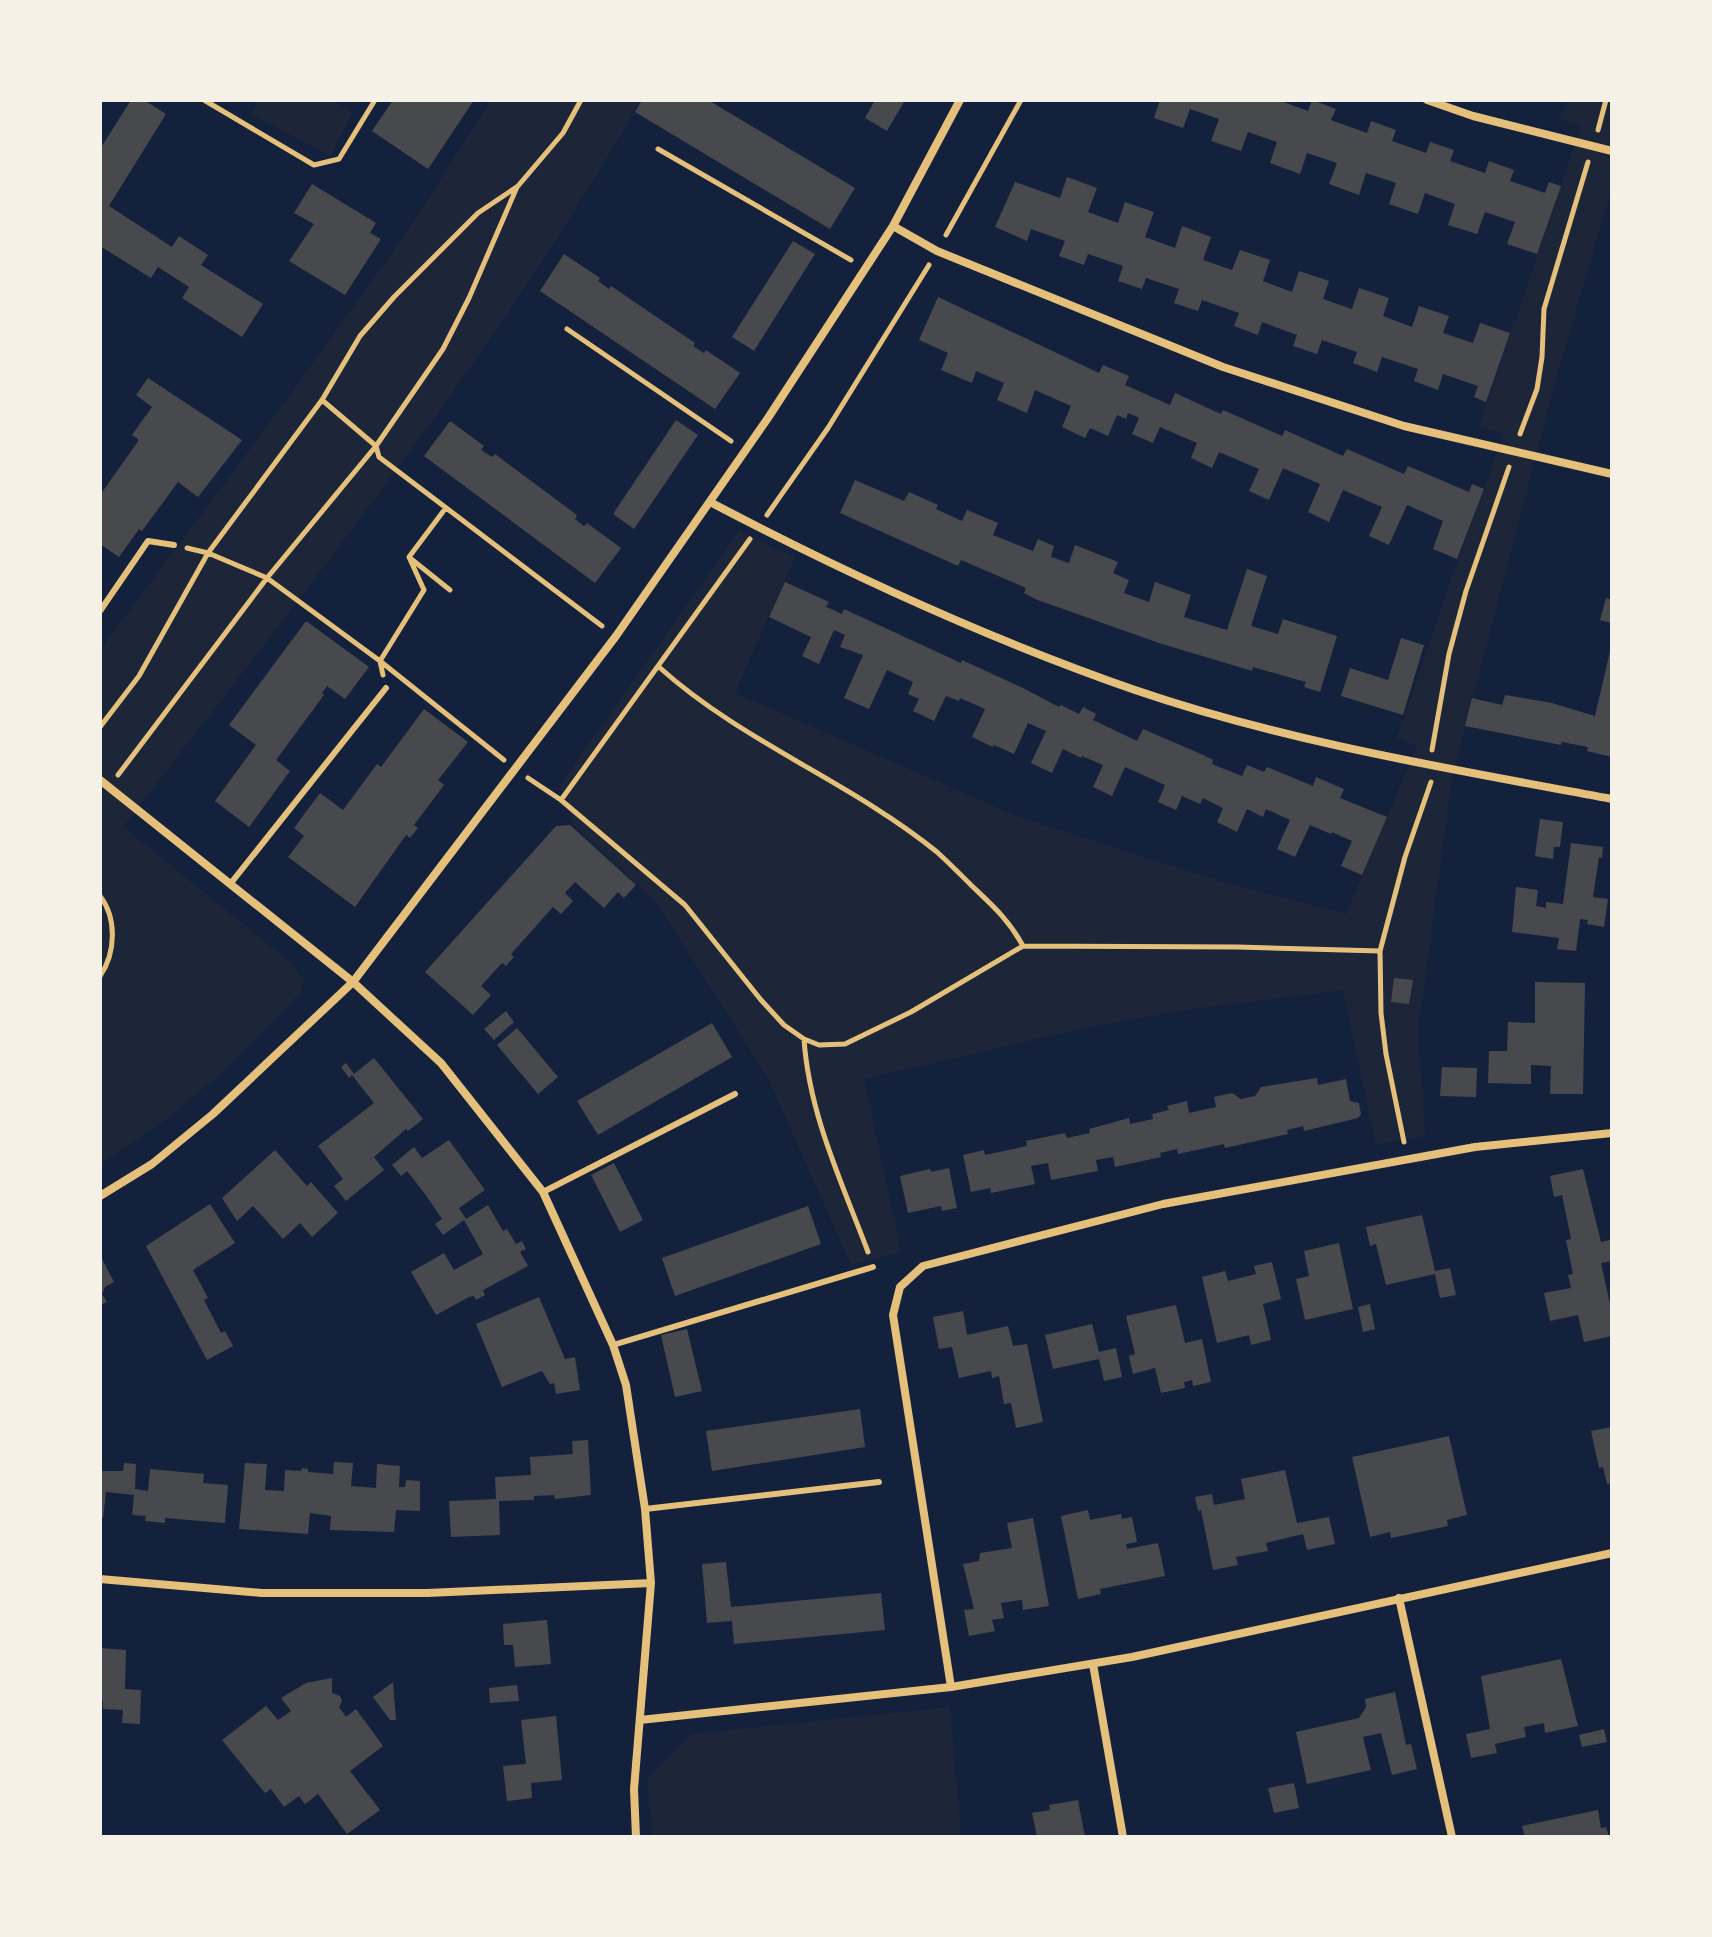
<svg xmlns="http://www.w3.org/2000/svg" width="1712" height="1937" font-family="'DejaVu Sans',sans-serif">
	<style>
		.green { fill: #1d2539 }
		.building { fill: #48494c }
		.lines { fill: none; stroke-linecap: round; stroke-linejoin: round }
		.path { stroke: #e5c07b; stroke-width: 5 }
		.service { stroke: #e5c07b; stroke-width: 6 }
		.minor { stroke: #e5c07b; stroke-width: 8 }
	</style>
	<rect width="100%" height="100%" fill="#14213d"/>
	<path class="green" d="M258,100H329L353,113L330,156L251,114Z
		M491,100H641C494,358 304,592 123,827L294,965L303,979L301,992L224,1071L168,1118L100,1164V650L262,433L403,238Z
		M1568,100H1612V187L1557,375L1452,777L1418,1031L1425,1136L1376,1145L1343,990L1192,1009L1089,1027L864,1079L901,1252L851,1265L768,1078L654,899L574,826L559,786L739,531L795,557L735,693L1019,817L1219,881L1346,914L1417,746L1397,738L1443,602L1504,434L1479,426L1581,127L1560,119Z
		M950,1707L961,1837H653L647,1779L692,1734Z"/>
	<path class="building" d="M131,100H144L166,114L109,206L172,247L179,236L208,255L201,265L263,304L242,337L182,298L189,287L158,267L151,278L100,246V149Z
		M393,100H474L428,169L372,131Z
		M642,100H708L855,188L830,229L635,112Z
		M875,100H905L887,131L865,118Z
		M1160,100H1278L1308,111L1312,100L1336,109L1331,120L1367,133L1371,121L1396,130L1392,141L1426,153L1430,142L1454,150L1450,161L1485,173L1489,161L1514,170L1510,181L1545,193L1549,182L1561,186L1537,254L1507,244L1515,222L1485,212L1477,234L1448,225L1455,204L1425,193L1418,214L1389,204L1396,183L1366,173L1359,195L1329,184L1337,163L1307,153L1300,174L1270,163L1277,142L1248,132L1241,151L1211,141L1219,119L1190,109L1183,128L1154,118Z
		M1067,177L1097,188L1088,212L1118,223L1125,202L1154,212L1145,237L1175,248L1182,226L1211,237L1203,260L1232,270L1240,250L1270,260L1263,281L1292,292L1299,271L1329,281L1323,299L1352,309L1359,288L1389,298L1383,316L1412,327L1419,306L1449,316L1443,333L1473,343L1480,323L1510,333L1486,402L1474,397L1478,386L1443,374L1438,390L1414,381L1418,369L1382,357L1377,372L1353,363L1357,352L1322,340L1317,354L1293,346L1297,335L1262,322L1258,335L1234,326L1239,313L1202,300L1198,311L1174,303L1179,289L1146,278L1142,289L1118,281L1123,266L1088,254L1084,265L1059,256L1065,241L1031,229L1027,241L995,227L1015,182L1060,198Z
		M312,184L376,223L370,233L381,239L345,295L289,261L314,224L294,213Z
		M793,241L815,254L754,351L732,337Z
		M564,254L600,278L598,281L609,289L611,286L695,343L693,346L704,353L706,350L740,373L715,409L540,291Z
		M938,297L1099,373L1103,365L1129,376L1125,385L1170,405L1175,393L1221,414L1223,410L1282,436L1285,430L1343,456L1347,449L1404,474L1408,466L1469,492L1472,484L1484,489L1457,559L1433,549L1443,521L1407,505L1389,545L1369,536L1382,507L1343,490L1329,522L1308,512L1320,484L1283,468L1269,500L1249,491L1259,469L1219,452L1212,468L1191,458L1197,443L1160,427L1153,443L1132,434L1139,418L1128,413L1126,419L1117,415L1108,436L1090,428L1085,438L1062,427L1071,406L1035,390L1027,413L997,400L1004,383L976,371L972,383L941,370L948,353L919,340Z
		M148,378L242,440L198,497L178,482L142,531L139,529L119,557L100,544V495L139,440L132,435L152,407L136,395Z
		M676,420L698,435L634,529L613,514Z
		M450,421L484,446L481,450L492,457L495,454L577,515L575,519L584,526L587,523L621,548L595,583L424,456Z
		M855,480L904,501L909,492L938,505L936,509L962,521L967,510L998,523L993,535L1033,551L1038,539L1054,546L1051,557L1069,563L1075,545L1118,562L1113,573L1129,580L1124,593L1149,602L1155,582L1191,595L1184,617L1227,630L1247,569L1267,576L1251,626L1278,634L1283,619L1337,636L1320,692L1304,687L1306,682L1253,667L1252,671L1159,643L1035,599L1024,593L1026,588L961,560L958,566L840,513Z
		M785,582L829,602L826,607L831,609L842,614L844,609L961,663L962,660L1021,687L1059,707L1061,705L1079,714L1083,707L1096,714L1093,720L1137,741L1143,729L1201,754L1213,760L1212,764L1242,776L1247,765L1264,772L1267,767L1313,786L1316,777L1344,789L1340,798L1387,817L1362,875L1341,866L1352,841L1332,832L1331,834L1310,825L1295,857L1277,849L1290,820L1266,809L1263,817L1247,809L1237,832L1217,822L1223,808L1203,798L1200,804L1182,796L1176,810L1158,802L1165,785L1125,767L1112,796L1093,787L1103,765L1082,756L1081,758L1063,749L1052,773L1031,763L1046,731L1028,723L1014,754L994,745L993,747L972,737L985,709L960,698L959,701L946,696L934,721L913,711L919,699L908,694L913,682L887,670L869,709L844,698L863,655L840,647L845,635L834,630L819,664L802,656L811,637L769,617Z
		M1606,598L1612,600V623L1600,620Z
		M306,621L369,667L345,699L327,686L322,693L324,695L276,760L290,771L249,827L215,801L256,745L229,725Z
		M1401,638L1424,645L1403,715L1341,696L1350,668L1388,680Z
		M1611,647L1612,757L1587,751L1588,747L1562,742L1561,745L1465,726L1472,698L1502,705L1505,695L1552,703L1595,716Z
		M424,709L468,742L438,780L444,785L414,825L418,828L410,838L406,835L355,907L288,857L304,836L294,828L320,793L343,810L377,764L381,767Z
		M1540,819L1563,822L1560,847H1554L1553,859L1535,856Z
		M570,825L636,885L624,898L618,892L604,908L575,882L565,893L573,901L561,914L553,907L511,954L514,957L506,966L502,963L481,986L491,995L473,1015L425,972L556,826Z
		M1571,843L1603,847L1602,858L1599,857L1593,897L1608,899L1604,927L1587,924L1588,920L1580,919L1576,951L1557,949L1559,938L1512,932L1516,887L1538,890L1536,906L1546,908V902L1563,904Z
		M1394,978L1413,980L1409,1004L1391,1002Z
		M1535,982L1585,983L1583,1094H1550L1551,1066L1531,1065V1084L1488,1083L1489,1051H1507L1508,1022L1535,1023Z
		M506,1011L514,1022L494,1040L484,1029Z
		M712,1023L732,1057L598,1135L577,1101Z
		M517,1028L558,1077L538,1094L497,1045Z
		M374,1058L423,1119L408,1131L406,1129L374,1157L384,1170L346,1201L334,1186L343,1179L318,1146L374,1103L352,1075L349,1078L341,1067L346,1063L354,1074Z
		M1442,1067L1477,1068L1476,1097L1440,1096Z
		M1317,1078L1318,1085L1346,1079L1350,1101L1359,1103L1361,1114L1358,1118L1304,1131L1303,1126L1287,1130L1288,1134L1225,1148L1224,1144L1178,1154L1177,1149L1160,1153L1161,1157L1115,1167L1113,1157L1096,1160L1098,1171L1051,1180L1048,1163L1031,1166L1035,1184L991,1193L990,1188L971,1192L963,1155L984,1150L985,1155L1027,1146L1026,1141L1065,1133L1067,1138L1090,1133L1089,1129L1129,1118L1130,1124L1153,1119L1152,1114L1169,1110L1167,1106L1187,1101L1189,1113L1216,1107L1214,1097L1232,1093L1241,1099L1255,1096L1261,1087Z
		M449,1140L485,1190L459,1208L466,1219L488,1205L503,1231L507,1229L516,1244L522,1241L526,1249L520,1252L528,1266L483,1290L485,1295L476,1300L474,1296L469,1297L436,1315L411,1272L444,1253L454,1270L483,1254L464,1220L443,1235L435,1224L442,1219L425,1194L407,1171L401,1176L392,1165L414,1147L422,1158Z
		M275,1150L307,1186L311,1182L338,1213L312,1237L300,1223L283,1239L253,1206L237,1221L222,1198Z
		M614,1163L643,1220L620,1232L591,1175Z
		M949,1168L957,1208L942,1211L941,1206L908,1213L900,1176L930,1169L931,1172Z
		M1583,1169L1601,1242L1610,1240L1612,1250V1261L1601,1263L1612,1313V1336L1584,1342L1578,1315L1550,1321L1544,1293L1571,1288L1568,1275L1573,1274L1566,1240L1571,1239L1562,1195L1554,1197L1550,1176Z
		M210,1204L235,1243L193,1270L208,1298L204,1300L221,1333L225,1331L233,1346L207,1360L146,1246Z
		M808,1206L821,1244L675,1296L662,1258Z
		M1422,1215L1435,1271L1450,1268L1456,1295L1440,1298L1435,1274L1386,1285L1376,1244L1370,1246L1366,1227Z
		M1339,1243L1353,1309L1305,1320L1296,1279L1309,1276L1304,1251Z
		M100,1255L114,1282L105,1287L102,1294L107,1302L100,1305Z
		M1272,1262L1281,1299L1263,1304L1271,1340L1251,1345L1249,1335L1217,1343L1202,1277L1225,1271L1228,1281L1256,1274L1254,1266Z
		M539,1297L565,1359L575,1357L580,1390L556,1394L554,1383L550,1384L542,1371L502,1387L476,1324Z
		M1370,1304L1375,1329L1363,1332L1358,1307Z
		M1176,1305L1185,1343L1202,1339L1211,1382L1193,1386L1192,1380L1184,1382L1185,1388L1161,1393L1155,1368L1133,1374L1129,1356L1135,1354L1126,1316Z
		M963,1311L967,1335L1008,1326L1013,1346L1027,1344L1043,1422L1016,1428L1011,1403L1004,1404L999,1376L992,1378L991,1371L959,1378L952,1347L939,1349L933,1317Z
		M1092,1324L1099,1352L1116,1348L1122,1377L1104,1381L1099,1359L1053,1369L1045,1335Z
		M687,1329L702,1391L675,1397L661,1335Z
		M860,1409L865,1447L712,1471L706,1431Z
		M1612,1427V1483L1607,1484L1603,1467L1599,1468L1591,1431Z
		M1449,1436L1467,1515L1447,1520L1448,1526L1420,1532L1391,1538L1390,1532L1370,1537L1352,1457Z
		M588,1440L591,1495L555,1499L554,1495L534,1496V1500L499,1501L500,1535L451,1537L449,1501L496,1499L495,1477L531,1475L530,1457L573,1454L572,1441Z
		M334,1462L353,1463L351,1486L376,1488L377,1464L400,1466L399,1487H405L406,1480L420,1481V1511L396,1510L394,1532L330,1530L331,1516L310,1513L308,1534L239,1529L245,1463L267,1464L265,1490L284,1491L285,1470L301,1471L302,1468L308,1469V1472L333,1474Z
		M124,1463L136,1464L135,1489L148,1491L150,1469L204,1474L203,1483L228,1485L225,1523L165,1518V1523L145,1521L146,1516L132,1515L134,1495L106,1492L103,1518L100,1517V1471H123Z
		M1285,1470L1297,1523L1329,1517L1335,1544L1307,1550L1303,1534L1266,1543L1268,1551L1236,1557L1238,1565L1213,1570L1201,1510L1198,1511L1195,1497L1212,1494L1214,1505L1245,1499L1241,1479Z
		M1088,1510L1090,1520L1121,1514L1122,1519L1132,1517L1137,1542L1126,1544L1127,1549L1158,1543L1165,1576L1100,1589L1101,1594L1078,1599L1061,1516Z
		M1033,1518L1049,1606L1023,1610L1022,1600L1001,1603L1004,1618L992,1620L995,1631L969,1636L964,1610L974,1609L963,1564L979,1561L980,1553L1012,1548L1007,1523Z
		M726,1562L731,1607L881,1593L885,1630L734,1644L732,1621L707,1623L702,1564Z
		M547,1620L551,1664L515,1667L513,1645H504L503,1624Z
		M100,1648L126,1650L125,1689L141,1690L140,1724L122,1723L123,1710L103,1709V1701H100Z
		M1561,1659L1578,1726L1545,1733L1544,1723L1524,1727L1526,1737L1495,1744L1497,1753L1471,1758L1466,1734L1490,1729L1481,1676Z
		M332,1678V1693L340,1696L342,1701L339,1707L346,1717L356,1709L383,1746L350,1771L380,1810L347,1834L318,1794L305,1804L299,1796L284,1807L271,1789L265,1793L222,1740L266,1706L278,1720L291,1711L281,1698L306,1683Z
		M393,1682L396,1720H390L373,1697Z
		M517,1685L519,1701L490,1703L489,1688Z
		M1395,1692L1406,1745L1411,1744L1417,1769L1392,1775L1381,1733L1363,1737L1371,1770L1307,1784L1296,1732L1359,1718L1366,1707L1365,1699Z
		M556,1716L562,1780L531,1783L532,1798L507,1801L503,1766L526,1764L521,1720Z
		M1604,1729L1607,1742L1582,1747L1579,1735Z
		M1294,1783L1299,1808L1274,1813L1268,1788Z
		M1078,1800L1085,1837H1037L1032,1813L1050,1810L1049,1805Z
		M1598,1810L1601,1828L1606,1827L1609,1837H1525L1522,1826Z"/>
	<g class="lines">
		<path class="path" d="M204,100L314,165L339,159L375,100
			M1598,130L1606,100
			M658,149L851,260
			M946,235L1021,100
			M567,329L731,441
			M322,400L376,446L379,457L602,626
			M1520,434L1537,389L1542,357L1544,309L1588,162
			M767,515L828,428L929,265
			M187,548L208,553L267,578L380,661L424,590L409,557L445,509
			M410,558L450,590
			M659,667C742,742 851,782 937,852C949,863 961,875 972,886C993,906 1009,920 1023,946
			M383,675L380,661L504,760
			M100,727L139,676L208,553L322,400L360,336L394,297L478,213L518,186L563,133L581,100
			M1432,750L1449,654L1466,591L1509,467
			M118,775L267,578L376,446L443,349L469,298L517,187
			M528,778L561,800L685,905L761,1000L784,1025L804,1039L819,1045L845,1044L911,1012L1023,946L1238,947L1380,951
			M561,800L750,539
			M100,896C117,918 116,953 100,976
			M804,1039C809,1114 842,1183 868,1252
			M1404,1142L1386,1054L1381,1013L1380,951L1405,857L1431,782"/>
		<path class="service" d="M100,611L148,541L174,545
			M231,883L386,688
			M543,1192L735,1094
			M613,1345L873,1267
			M645,1509L879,1482"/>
		<path class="minor" d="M1427,100L1473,116L1612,151
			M893,226L937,251L1223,367L1404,426L1612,474
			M710,502C845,573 991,640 1135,690C1290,743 1452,769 1612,799
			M100,780L353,982L441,1063L543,1192L613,1345L626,1385L645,1509L651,1583L634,1789L636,1837
			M100,1196L152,1164L213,1114L353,982L616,636L768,418L893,226L960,100
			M100,1579L262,1593H427L651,1583
			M1399,1598L1452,1837
			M1093,1664L1123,1837
			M951,1687L893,1315L900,1287L923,1266L1163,1204L1475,1147L1612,1133
			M640,1720L951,1687L1132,1657L1612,1553"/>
	</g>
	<rect width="1712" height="1937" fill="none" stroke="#f6f1e7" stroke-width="204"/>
</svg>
